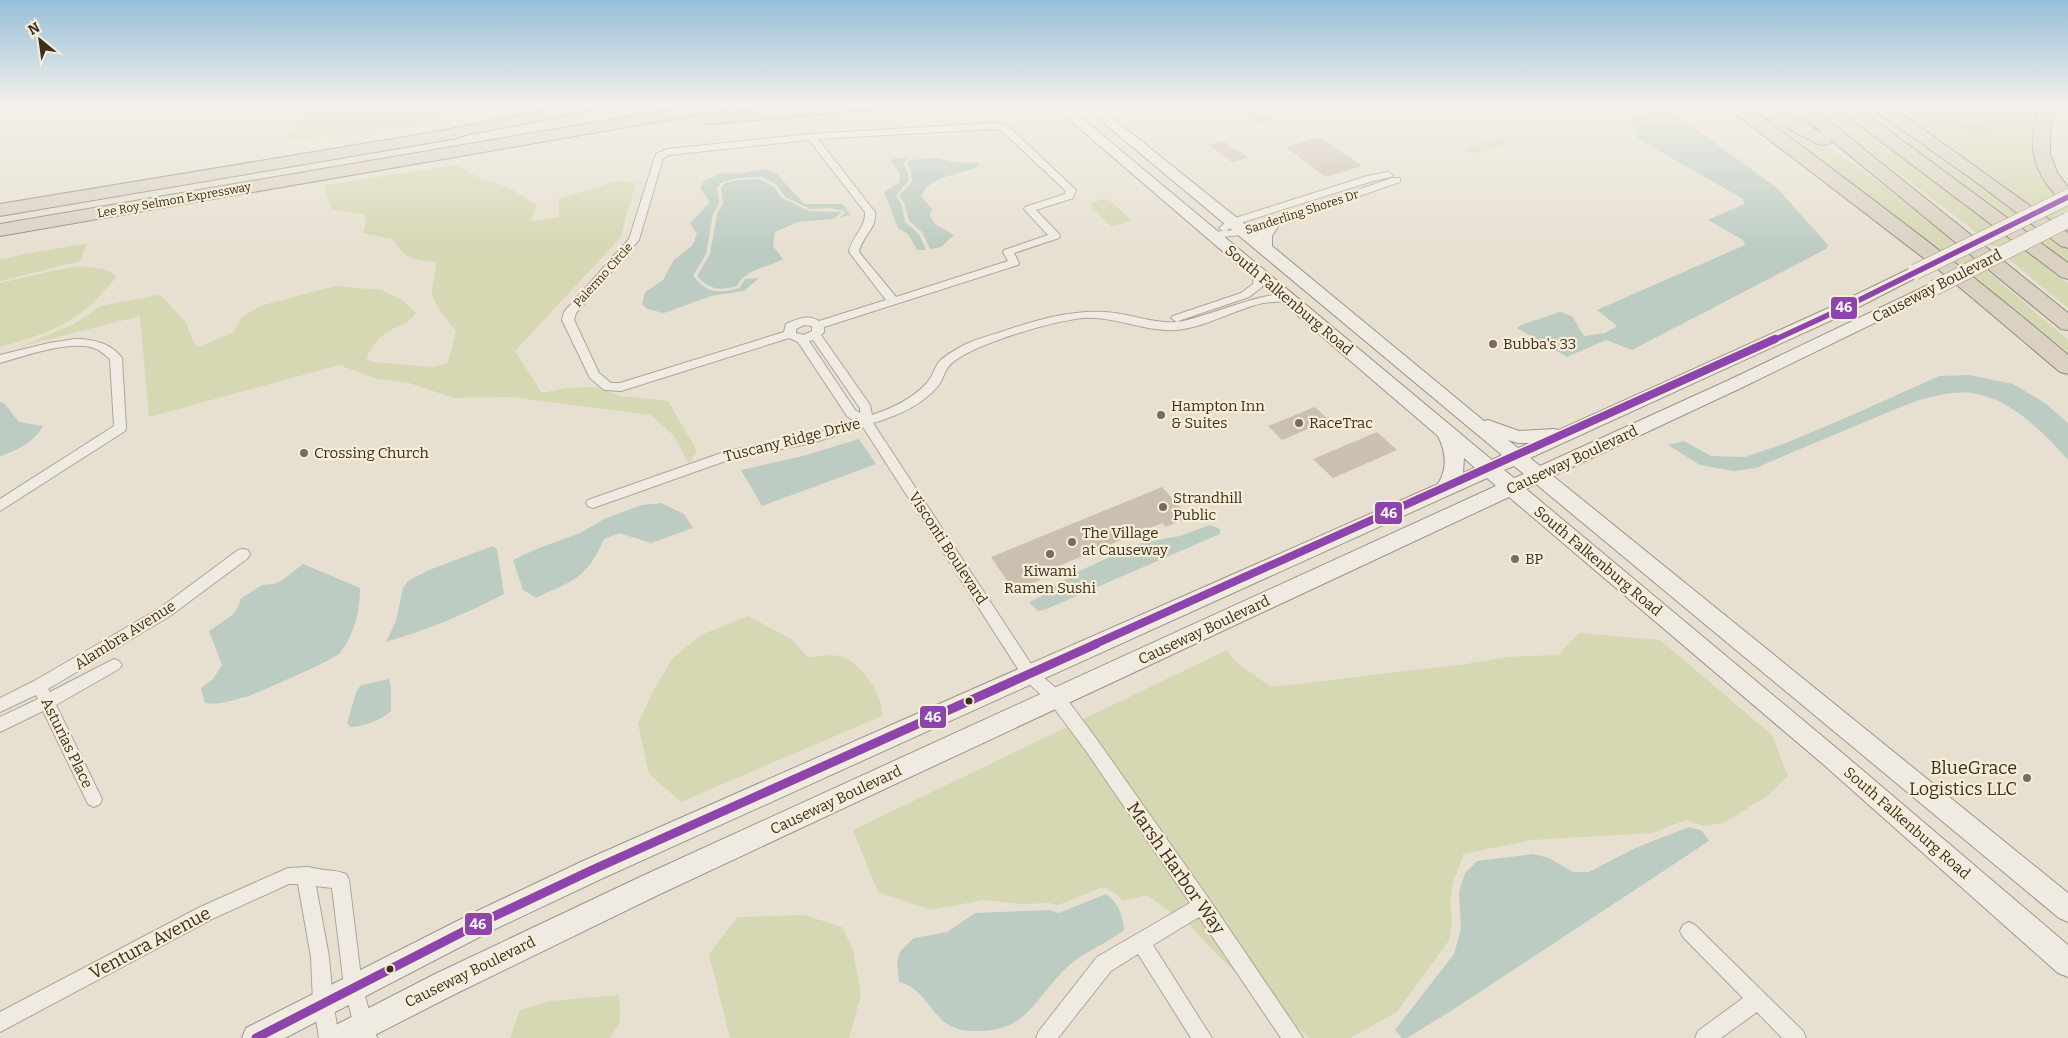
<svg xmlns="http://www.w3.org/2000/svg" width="2068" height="1038" font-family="Bitter,serif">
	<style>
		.green { fill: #d6d7b3 }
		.water { fill: #bcccc2 }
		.building { fill: #cbbfb2 }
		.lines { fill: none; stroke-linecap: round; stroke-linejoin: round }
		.street-casing { stroke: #ada599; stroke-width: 2 }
		.secondary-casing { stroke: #9c958a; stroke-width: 2 }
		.highway-casing { stroke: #928b80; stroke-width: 2 }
		.street { fill: #efebe3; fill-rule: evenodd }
		.secondary { fill: #efebe3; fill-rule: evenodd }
		.highway { fill: #dad1c2; fill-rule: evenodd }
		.secondary-bridge-casing { stroke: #9c958a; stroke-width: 16; stroke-linecap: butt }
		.secondary-bridge { stroke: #efebe3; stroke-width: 15 }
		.bus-1-far2-casing { stroke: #f7eed8; stroke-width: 9 }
		.bus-1-far1-casing { stroke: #f7eed8; stroke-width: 11 }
		.bus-1-casing { stroke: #f7eed8; stroke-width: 13 }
		.bus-1-far2 { stroke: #8e44ad; stroke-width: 5.5 }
		.bus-1-far1 { stroke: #8e44ad; stroke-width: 8 }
		.bus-1 { stroke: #8e44ad; stroke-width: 9 }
		.poi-dot { fill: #786c5e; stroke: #f7eed8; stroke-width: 2 }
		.bus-dot { fill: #3d2e20; stroke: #f7eed8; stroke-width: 2 }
		.labels { text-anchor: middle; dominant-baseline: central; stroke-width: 4.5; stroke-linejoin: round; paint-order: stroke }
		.far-street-label { font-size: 12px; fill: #3d2e20; stroke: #f7eed8 }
		.street-label { font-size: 15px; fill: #3d2e20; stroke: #f7eed8 }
		.poi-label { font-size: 15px; fill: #3d2e20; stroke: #f7eed8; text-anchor: start }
		.near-poi-label { font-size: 18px; fill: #3d2e20; stroke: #f7eed8; text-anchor: end }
		.near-street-label { font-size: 18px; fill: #3d2e20; stroke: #f7eed8 }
		.line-badge { stroke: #f7eed8; stroke-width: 2 }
		.badge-label { font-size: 14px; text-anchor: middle; font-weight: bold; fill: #fff }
	</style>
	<rect width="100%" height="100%" fill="#e7e0d1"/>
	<path class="green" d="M309,104H446L452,106L438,124L400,130L365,131L292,141L282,140Z
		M756,104H821L656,123V122Z
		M1741,104L1806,134L1860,168L1938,229L2068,340V360L1787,137Z
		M1760,104H1788L1844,146Z
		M1807,104H1834L2068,284V308L1967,225Z
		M1853,104H1872L2068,247V264Z
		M1885,104H1930L1967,132L1989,133L1987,117L1991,104H2040C2037,114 2033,124 2031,135C2027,161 2049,191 2068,207V236Z
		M1497,138H1503L1508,142C1498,148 1476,158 1466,150L1469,147Z
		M456,165L481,178L510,188L536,205L531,221L559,217V199L617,181L636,183L620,238L515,351L542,393L566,388L595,387L621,396L668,401L697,451L689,464L674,436L651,415L511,397L454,398L409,383L378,379L339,365L149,417L140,316L19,347L74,324L101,306L158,295L161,296L185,321L194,343L199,347L234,332L242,317L260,306L335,286L381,290L403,300L416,313C404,329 397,324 383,335C375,342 371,349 366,358L372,362L432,367L448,363L456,331C448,321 432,304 432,290C433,281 436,272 436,262C413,261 405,259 393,239L362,233L365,228V214L331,209L324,185Z
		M1104,199L1109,200L1132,220L1116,226H1111L1090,206L1092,203Z
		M87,243L80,261L0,281V259Z
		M82,266L102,269L115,274V279C105,289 96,301 85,310C61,329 29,339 0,347V283L56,270Z
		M748,616L791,639L808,657C817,657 830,654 839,656C859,660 885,696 882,716L681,802L649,774L638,724L653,691L673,658L701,635Z
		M1579,633L1660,640L1772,735L1788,776L1766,797L1723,823L1704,826L1686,820L1652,833L1532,840L1463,854C1461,866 1454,876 1452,888C1448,906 1455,920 1449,940L1397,1012L1350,1038H1310L1259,998L1189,925L1147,895L1122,901L1117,894L1103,887L1058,905L1049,903L1023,904L983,900L932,910L878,892L853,830L1227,650L1235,661L1271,687L1466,664L1507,657L1558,655Z
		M804,915L842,927L853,950L861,995L849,1038H730L709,954L737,917Z
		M619,995L620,1021L610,1038H510L520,1010L551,1001Z"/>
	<path class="water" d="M1930,104H1991L1987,117L1989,133C1965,139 1948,118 1930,104Z
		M1667,108L1777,188L1828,245L1826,249L1632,350L1606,340L1567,357L1517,328L1521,325L1560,312L1572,316L1584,336L1605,333L1617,326L1597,310L1745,245L1743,240L1708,220L1744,204L1743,199L1637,138L1631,117Z
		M898,158H908L903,164L908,172V181L896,196L901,203L905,222L919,234L926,250H917L908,234L898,228L884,192L899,183L900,174L890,160Z
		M937,158L953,162L979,163L977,167C958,175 929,176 921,196L932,209L930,216L935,224L954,235L941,247L930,249L922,232L909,221L904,203L899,195L912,182L911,171L907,164L910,160Z
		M765,169L777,174L804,204H842L851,215L839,218L845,213V211L830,208L810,209L785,197L777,185L762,177L739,178L722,182L717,188L719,203L713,214L706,254L693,276C707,293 718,294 739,288L745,279L759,278L744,291L711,296L664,313L647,309L642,304L645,292L663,280L674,260L692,246L697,234L690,223L710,202L700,188L704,181L722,173L737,174Z
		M760,179L774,187L782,198L809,211L842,212L834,219L798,222L775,232L773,246L783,259C767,268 745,269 737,286C719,291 710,290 697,276L710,254L717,214L723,203L721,188L725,183L739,180Z
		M1969,375L2013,384L2045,403L2068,423V460C2044,432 2009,397 1970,393C1935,389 1890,412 1858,425C1824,439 1790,453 1756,468L1734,471L1700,465L1668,445L1684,441L1711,456L1745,457L1786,443L1850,416L1939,376Z
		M0,402L4,403L19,422L43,426C35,442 16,451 0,456Z
		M859,439L876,464L762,506L741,470L803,456Z
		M661,503L684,514L693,528L651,543L619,533L604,539C599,550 594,561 585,570C575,582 550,591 536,598L523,590L513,560L539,548L580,533L606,518L642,505Z
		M1210,525L1220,529V534L1044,610L1038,611L1029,602L1048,593L1054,587L1077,572L1141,543L1180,536Z
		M493,546L497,549L504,594C466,614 427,630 386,642L396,621L403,588L408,581L429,570Z
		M303,564L360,588C360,611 355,633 340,653C336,659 257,693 246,697C233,700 218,706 205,703L201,688L213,679L222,665L209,631C220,623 240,614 240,599L262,585L274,584L281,581Z
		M389,679L391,686V711C382,720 362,727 350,727L347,723L357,690L361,685Z
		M1689,827L1702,831L1709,841L1454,1009L1407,1038H1402L1395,1030L1454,954L1461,929L1459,892L1465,873L1477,861L1533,854L1549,858L1573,872H1589L1635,848Z
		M1106,894C1118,902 1123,915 1124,930C1106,944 1083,952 1067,967C1032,1001 1026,1038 961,1030C955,1028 948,1025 944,1022C929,1008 920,987 899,982L897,961L901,950L914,938L947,932L975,913L1050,910L1059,913Z"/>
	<path class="building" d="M1230,104H1250L1271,119L1256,123Z
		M1320,137L1362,166L1326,177L1286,147Z
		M1223,141L1234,149H1236L1248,158L1232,162L1209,145Z
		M1315,407L1329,420L1282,440L1268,426Z
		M1377,432L1397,450L1333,478L1313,459Z
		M1162,487L1189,517L1166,527L1162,523L1037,575L1040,580L1014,591L991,557Z"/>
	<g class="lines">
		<defs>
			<path id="street" d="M992,123L1007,125L1076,190L1073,198L1036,210L1059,234L1060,236L1059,238L1014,253L1019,263L1018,265L824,327V332L821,335L870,405L872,415C893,408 912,399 927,383C932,377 934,370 938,363C944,356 958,348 966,344C976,339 988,336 998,333C1033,321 1068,310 1105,312C1129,313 1152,324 1176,322C1198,321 1279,284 1292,297C1285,304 1272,301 1263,303C1233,310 1207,327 1176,330C1145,332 1115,316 1083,318C1053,321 968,345 949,366C944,372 943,380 938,386C921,406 897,416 873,423L1035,670L1063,694L1098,741L1209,899L1303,1038H1281L1199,917L1153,945L1212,1038H1191L1138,954L1111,971L1058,1038H1036L1039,1031L1097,957L1190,903L1086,751L1051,704L1025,680L863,427L812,443L734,458L593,508L588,506L586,503L588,500L727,451L811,435L854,421L847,416L798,342L789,338L621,391L604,390L590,378L562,320L564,312L629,239L656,154L667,149L811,134ZM992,129L1001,130L1066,191L1065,194L1025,207L1024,209L1048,235L1004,250L1003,252L1008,261L896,297L859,252C862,236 877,229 875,212L818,139ZM809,140L865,212C866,229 851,237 849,252L886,300L819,321C808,314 797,319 786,324L784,332L620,383H611L599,373L574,320L576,313L639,240L663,158L669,155ZM804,325L812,326V331L804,335L796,333V329ZM813,340L860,408V413L855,410L809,341Z
				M1388,172L1393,175L1391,177L1373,181L1237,224L1226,231L1244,229L1392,178H1400V182L1249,234L1213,238L1208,235L1209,233L1223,231L1219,228L1229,220L1367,176Z
				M1260,272L1266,275L1262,287L1249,297L1181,320L1177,322L1171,318L1173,316L1241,293L1253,284L1254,275Z
				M75,339C93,339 111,343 122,358L126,428L125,431L0,511V499L114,426L110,359C105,355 100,350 94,348C69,340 25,356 0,363V355L49,343Z
				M243,549L248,550L250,554L248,558L170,616L48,689L50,692L114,659L119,661L122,665L119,669L56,705L102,799L100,804L94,807L88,804L43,711L0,732V717L38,699L36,695L0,712V698L34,681L160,608L238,550Z
				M309,867C321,871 334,869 346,874L349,880L362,986L377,1038H357L344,986L332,888L316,886L329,957L333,1002L339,1038H319L313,1002L311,957L298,884H289L212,919L0,1032V1012L200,907L288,868Z
				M1689,922L1695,925L1803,1031L1806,1038H1782L1757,1012L1721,1038H1695L1698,1031L1743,998L1683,937L1680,931L1683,925Z"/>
			<path id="secondary" d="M1051,104H1065L1492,460L1502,455L1081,104H1095L1257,234L1268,219H1278L1281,222L1272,236V246L1484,421L1488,420L1519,431L1554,429L1559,430L1833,306L1909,269H1921L1923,272L1921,275L1845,314L1530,458L1540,466L1729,380L1928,285H1940L1942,288L1940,291L1741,388L1553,476L2068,893V922L2059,918L1536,484L1526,489L1840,751L2068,945V977L2058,973L1824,765L1509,497L658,895L455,994L369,1038H326L330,1028L435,974L640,877L1496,486L1487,478L601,879L493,930L285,1038H242L246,1028L475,912L583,861L1438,484C1448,468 1446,452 1438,436ZM1508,440L1518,443H1531L1518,448ZM1464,458L1475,468L1463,473ZM1514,466L1524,474L1514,478L1504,470Z"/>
			<path id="highway" d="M575,104H608L606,108L600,109L465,135L458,138L0,216V204L435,132Z
				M703,104H739L737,108L731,109L0,236V224Z
				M826,104H888L886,108L880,109L711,124L705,123L703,119L705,115L711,114Z
				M1726,104H1765L1822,133L1790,104H1808L2068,313V330L2061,329L1832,141L1830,144L1824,145L1818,144L1754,111C1861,190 1967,269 2068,355V374L2060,372L1938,269L1728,108Z
				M1835,104H1853L2068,263V279L2061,277L1837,108Z
				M1869,104H1888L2068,233V248L2061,246L1972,179L1871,108Z
				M2040,104H2056L2050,132V154L2058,174L2068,187V204C2059,201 2054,193 2048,186C2028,157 2030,137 2040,104Z"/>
		</defs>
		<use href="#street" class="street-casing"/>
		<use href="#secondary" class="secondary-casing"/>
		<use href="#highway" class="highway-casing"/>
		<use href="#street" class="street"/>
		<use href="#secondary" class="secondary"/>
		<use href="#highway" class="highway"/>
		<defs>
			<path id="secondary-bridge" d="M1915,272L2068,197
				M1934,288L2068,220"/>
		</defs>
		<use href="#secondary-bridge" class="secondary-bridge-casing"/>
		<use href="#secondary-bridge" class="secondary-bridge"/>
		<defs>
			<path id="bus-1-far2" d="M1772,341L1839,310L2068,197"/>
			<path id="bus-1-far1" d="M1093,645L1775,339"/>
			<path id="bus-1" d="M256,1038L484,921L592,870L1096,644"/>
		</defs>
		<use href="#bus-1-far2" class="bus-1-far2-casing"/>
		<use href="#bus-1-far1" class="bus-1-far1-casing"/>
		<use href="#bus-1" class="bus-1-casing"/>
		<use href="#bus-1-far2" class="bus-1-far2"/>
		<use href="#bus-1-far1" class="bus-1-far1"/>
		<use href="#bus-1" class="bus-1"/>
	</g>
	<linearGradient id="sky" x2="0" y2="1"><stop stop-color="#96bed9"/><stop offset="0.42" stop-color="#f4f1ea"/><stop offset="1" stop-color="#f4f1ea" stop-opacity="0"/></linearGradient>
	<rect width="2068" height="249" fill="url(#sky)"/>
	<g class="poi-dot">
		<circle cx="1493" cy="344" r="5"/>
		<circle cx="1161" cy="415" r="5"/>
		<circle cx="1299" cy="423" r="5"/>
		<circle cx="304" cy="453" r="5"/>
		<circle cx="1163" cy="507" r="5"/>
		<circle cx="1072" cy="542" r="5"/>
		<circle cx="1050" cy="554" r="5"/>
		<circle cx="1515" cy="559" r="5"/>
		<circle cx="2027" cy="778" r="5"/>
	</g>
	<g class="bus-dot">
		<circle cx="969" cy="701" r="4.5"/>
		<circle cx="390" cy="969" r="4.5"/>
	</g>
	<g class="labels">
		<g class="far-street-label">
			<text transform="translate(174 200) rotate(-10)">Lee Roy Selmon Expressway</text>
			<text transform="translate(1302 212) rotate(-18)">Sanderling Shores Dr</text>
			<text transform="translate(603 275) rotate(-48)">Palermo Circle</text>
		</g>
		<g class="street-label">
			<text transform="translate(1937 286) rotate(-27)">Causeway Boulevard</text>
			<text transform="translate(1289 300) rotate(40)">South Falkenburg Road</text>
			<text transform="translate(792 440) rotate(-14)">Tuscany Ridge Drive</text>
			<text transform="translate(1572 460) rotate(-25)">Causeway Boulevard</text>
			<text transform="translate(948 548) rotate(57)">Visconti Boulevard</text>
			<text transform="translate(1598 561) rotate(40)">South Falkenburg Road</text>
			<text transform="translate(1204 630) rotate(-25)">Causeway Boulevard</text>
			<text transform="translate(125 635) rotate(-32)">Alambra Avenue</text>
			<text transform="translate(67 743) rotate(64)">Asturias Place</text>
			<text transform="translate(836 800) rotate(-25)">Causeway Boulevard</text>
			<text transform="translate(1907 823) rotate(41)">South Falkenburg Road</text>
			<text transform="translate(470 972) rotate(-26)">Causeway Boulevard</text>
		</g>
		<g class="poi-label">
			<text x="1503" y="344">Bubba's 33</text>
			<text x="1171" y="406">Hampton Inn<tspan x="1171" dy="17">&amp; Suites</tspan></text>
			<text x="1309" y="423">RaceTrac</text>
			<text x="314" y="453">Crossing Church</text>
			<text x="1173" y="498">Strandhill<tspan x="1173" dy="17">Public</tspan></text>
			<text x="1082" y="533">The Village<tspan x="1082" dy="17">at Causeway</tspan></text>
			<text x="1525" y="559">BP</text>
			<text x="1050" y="571" text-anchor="middle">Kiwami<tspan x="1050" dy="17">Ramen Sushi</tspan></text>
		</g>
		<g class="near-poi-label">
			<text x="2017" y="768">BlueGrace<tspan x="2017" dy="21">Logistics LLC</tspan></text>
		</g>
		<g class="near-street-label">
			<text transform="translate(1176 868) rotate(55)">Marsh Harbor Way</text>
			<text transform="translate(150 943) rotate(-28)">Ventura Avenue</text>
		</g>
	</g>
	<g class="line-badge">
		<rect x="1830" y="296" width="28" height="24" rx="5" fill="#8e44ad"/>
		<rect x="1374" y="501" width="29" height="24" rx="5" fill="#8e44ad"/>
		<rect x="919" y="705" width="28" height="24" rx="5" fill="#8e44ad"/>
		<rect x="464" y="912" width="29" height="24" rx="5" fill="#8e44ad"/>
	</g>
	<g class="badge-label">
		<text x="1844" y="312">46</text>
		<text x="1389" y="518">46</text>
		<text x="933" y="722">46</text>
		<text x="478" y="929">46</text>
	</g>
	<g transform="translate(40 40) rotate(331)" stroke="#f7eed8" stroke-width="4" paint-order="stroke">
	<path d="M0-4L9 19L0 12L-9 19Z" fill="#3d2e20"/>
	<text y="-8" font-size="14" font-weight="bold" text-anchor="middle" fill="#3d2e20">N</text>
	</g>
</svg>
